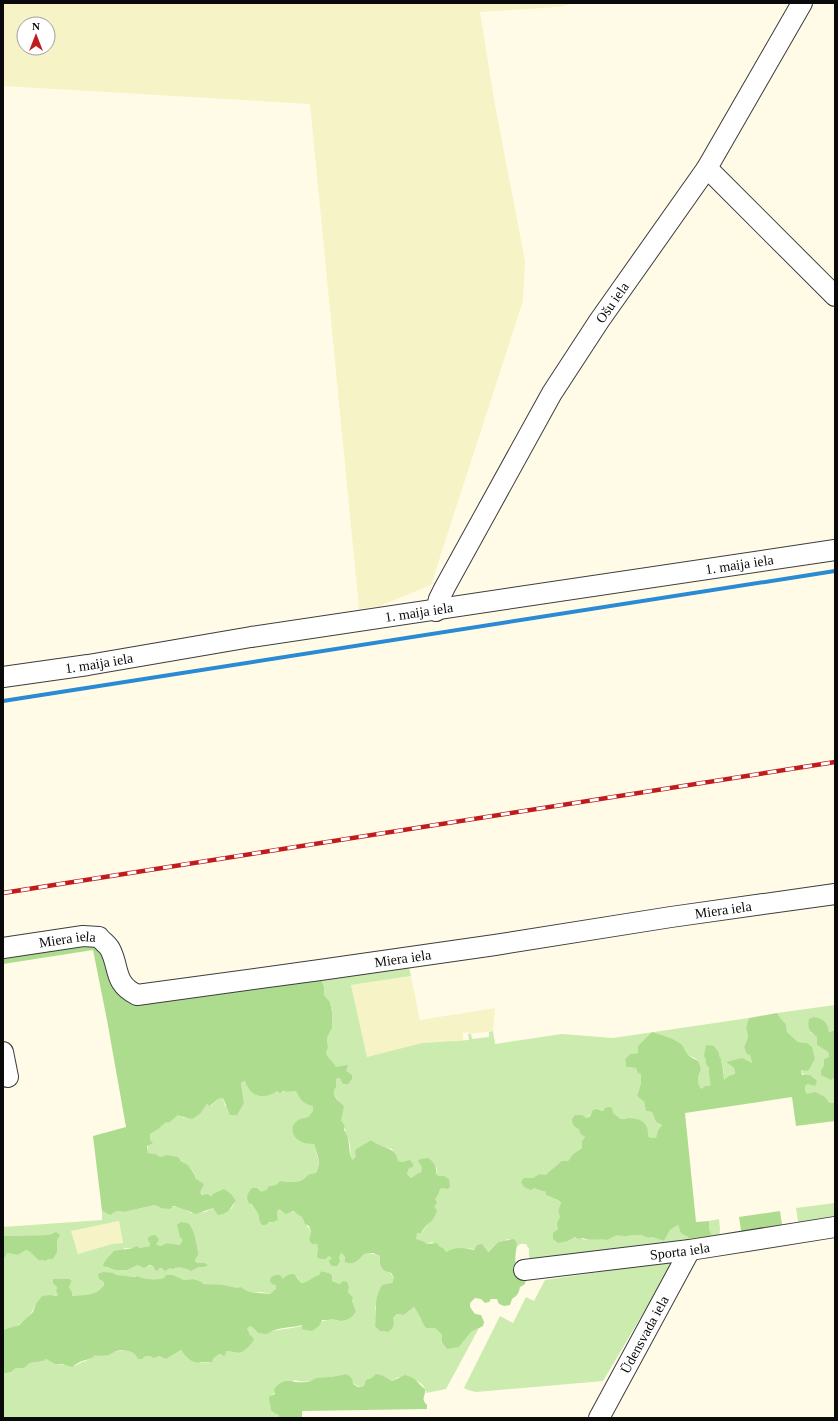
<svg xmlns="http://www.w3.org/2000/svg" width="838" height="1421" font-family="'Times New Roman',serif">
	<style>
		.farmland { fill: #f6f4c6; fill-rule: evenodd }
		.green { fill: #cbebaf; fill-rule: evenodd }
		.forest { fill: #aedc8e }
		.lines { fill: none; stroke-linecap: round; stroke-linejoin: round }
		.stream { stroke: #2b8ad4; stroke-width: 4 }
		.minor-casing { stroke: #3d3d3d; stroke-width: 22 }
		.minor { stroke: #fff; stroke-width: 20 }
		.rail-casing { stroke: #c01c1d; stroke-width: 4.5 }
		.rail { stroke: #fff; stroke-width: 3; stroke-dasharray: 9; stroke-linecap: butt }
		.labels { text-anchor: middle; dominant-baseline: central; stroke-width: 4; stroke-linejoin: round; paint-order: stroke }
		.street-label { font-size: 14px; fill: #0a0a0a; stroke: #fff }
	</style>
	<rect width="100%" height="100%" fill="#fffbe7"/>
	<path class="farmland" d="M3,3H574L559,7L480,12L495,105L525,261L523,301L431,585L380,606L359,609L310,104L3,86ZM24,24H48V48H24Z
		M411,976L420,1020L495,1008L493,1031L468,1034V1032L463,1033V1040L422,1043L367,1057L351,985Z
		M119,1221L123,1244H112L78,1254L71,1231Z"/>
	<path class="green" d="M409,967L411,976L351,985L367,1057L422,1043L469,1040L468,1034H471L472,1039L489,1037V1032L493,1031L495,1044L562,1034L613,1038L749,1018L746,1027L748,1037L744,1047L750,1055L752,1064L726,1062L734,1068L735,1075L724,1081C725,1073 722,1067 721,1059H706C709,1066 711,1078 710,1086L701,1090C697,1083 697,1077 701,1070C701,1065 700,1063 696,1059C688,1052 651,1053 638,1053L630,1054L625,1059L626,1067L636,1068L641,1074V1083L637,1096L644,1102L646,1111L652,1112L656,1122L662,1125L658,1130L656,1138H651L626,1118L621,1119L613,1113L597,1109L586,1118L579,1129L585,1137L582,1141V1148L573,1154L568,1161H561L546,1176L539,1174L533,1178H524C530,1184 536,1191 545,1191L546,1195L558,1200L561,1204L558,1211L568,1241C580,1233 579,1240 590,1240C596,1240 600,1239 607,1240L617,1234C630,1239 635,1231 648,1238L652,1237L664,1241L670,1230L678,1225C684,1242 697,1238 713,1238L709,1229V1221L719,1219L720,1229L719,1239L534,1261L529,1257V1249L526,1244H520L516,1248L517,1243L508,1239L504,1241L498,1242L487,1252L468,1248L446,1252L432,1242L427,1244L423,1241L415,1239L417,1233H421L429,1223L434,1207L435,1198L439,1193L440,1189L443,1188L439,1176L436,1174L437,1169L433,1162L422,1168L421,1172L418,1173L411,1178L407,1174L409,1168L403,1162L398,1161L392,1149L375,1144L371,1140L356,1149V1156L353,1161C349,1156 351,1151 350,1145C349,1138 344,1133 345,1126L341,1120L339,1102L333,1093L335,1079L340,1078C337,1069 335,1063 327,1058L326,1053L328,1048L327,1038L332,1028V1012L330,1002L324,995V987L321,979Z
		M835,1005V1030L829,1032H810L817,1037V1045L828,1052L829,1057L824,1059V1066L835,1077V1103H830L825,1097L807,1094L804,1091L805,1086L808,1084L801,1070L807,1043L798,1042L787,1032L786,1024L782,1020L777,1013Z
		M246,1081L277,1091L287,1092L296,1091L313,1106V1111L308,1117L302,1118L308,1144L314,1143C316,1156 322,1160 316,1173C305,1174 309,1176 302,1180C296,1183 287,1182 280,1181L276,1185L269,1186L266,1190L261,1193L252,1204C254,1208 255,1209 257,1212C260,1217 258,1221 262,1225C268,1222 273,1223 278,1220L277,1212L279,1209C286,1210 298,1212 303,1217C304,1219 303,1222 305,1223C311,1232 312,1227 309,1240L317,1244L318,1250L326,1259L329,1256L332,1259L339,1258L341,1253C352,1259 366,1250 380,1256V1264L394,1277L392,1283L375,1307L376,1317L375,1325L380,1331L388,1332C394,1328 395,1325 393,1318L397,1314L404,1315L414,1307L419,1312L421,1320L435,1328L442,1335V1342L459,1347L471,1332L479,1328L446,1389L426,1393C425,1379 408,1379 398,1377L392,1381L384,1376L369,1378L365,1386C354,1388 351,1381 345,1374C339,1376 335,1376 329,1377C317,1379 308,1384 295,1380L270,1396V1406L278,1414L279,1418H3V1374L11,1372L16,1368H24L30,1363L43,1361L46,1359L58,1364L75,1366C81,1361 89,1362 95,1354L128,1350L136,1354L145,1356H159L166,1359L181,1350L201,1363L212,1362L214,1358L226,1351L240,1353L245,1350L250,1335L247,1328L251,1326L258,1333L292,1328L332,1319L338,1321L356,1311L352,1301L353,1297L348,1292L349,1287L332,1281V1275L329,1273L321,1271L319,1275C312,1276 308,1283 301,1283L297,1277L283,1280L276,1285V1290L270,1294L262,1292L252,1293L232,1287L204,1284L200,1281L193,1279L184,1280L173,1275H167L164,1278C156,1280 145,1280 138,1276C131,1278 120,1276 113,1273L103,1282L104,1285C95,1297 85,1294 72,1296V1292L69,1287L72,1281L71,1279H63L57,1287L56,1291L58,1294L57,1296L51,1295L36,1304C31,1317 17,1329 3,1330V1257L5,1256L7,1253L18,1255L26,1250L30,1252L38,1260L46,1261L48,1259H53C57,1247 60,1244 52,1233L49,1235L3,1236V1227L102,1220V1211L110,1215L117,1211L124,1212L155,1205L161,1208L178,1206L191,1213L205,1212L213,1208L217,1212L231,1209L236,1201C227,1200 203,1199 199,1191C197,1186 197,1180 195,1175C194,1171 190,1169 188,1165C178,1159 173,1154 160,1157L156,1154L148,1153C147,1145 150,1141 150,1134L157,1130L166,1121L169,1123L178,1115L184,1118L201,1113L207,1104L211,1106L218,1099L223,1098L225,1106L244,1103L241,1083ZM119,1221L123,1243L112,1244L78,1254L71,1231ZM191,1225C193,1238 202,1247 195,1259L197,1263H204L195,1269C183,1267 166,1266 155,1270L153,1266L138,1265L127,1270L107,1268L105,1261L125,1248H139L150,1246V1243L156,1244L160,1246L167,1243L180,1245L183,1243Z
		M835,1203V1223L799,1228L796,1208Z
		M674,1261L603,1381L476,1392L468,1390L464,1388L500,1316L513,1323L526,1297L534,1301L545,1280Z"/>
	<path class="forest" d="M97,943L120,990L321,979L324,987V995L330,1002L332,1012V1028L327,1038L328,1048L326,1053C328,1059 333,1061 336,1067L348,1065L346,1071L352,1075V1079L348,1084H343L340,1078L336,1079V1087C330,1093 337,1101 344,1106L341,1120L345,1126L344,1130C352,1141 347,1154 353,1160L356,1156L355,1152L356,1149L371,1140C381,1149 395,1145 398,1161L403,1162L410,1160L413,1164V1167L409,1168L407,1174L411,1178L418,1173L421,1172L422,1167L418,1161L421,1159L428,1158C434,1162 437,1166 436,1174L439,1176H444L449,1179L450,1186L448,1189L443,1188L440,1189L439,1193L435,1199L437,1203L434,1207L437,1210C434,1223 427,1222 421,1233H417L416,1239L423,1241L427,1244L437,1243L440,1247L443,1248L446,1252C455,1247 464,1247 474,1250L477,1245L482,1244L488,1252L498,1242L514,1239L517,1243C515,1261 512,1266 526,1279L525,1284L520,1287C519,1293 517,1296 512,1299L510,1305L504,1306L499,1304L497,1299H491L489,1302L485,1303L481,1299L475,1298L470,1303V1307L475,1314L481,1315L484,1322L483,1326L471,1332L459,1347L447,1349L442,1342V1335L435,1328H426C421,1321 420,1314 414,1307L404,1315L397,1314L393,1318C395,1325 394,1328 388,1332L380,1331L375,1326C377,1309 373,1301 382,1285L392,1283L394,1277L391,1273L383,1270L380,1264V1256L373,1253L364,1254C358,1260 354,1266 345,1262V1256L341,1253L339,1258L340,1261L337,1266H332L329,1262V1260L332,1259L329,1256L326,1259H320L317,1257L318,1250L317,1244H312L309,1240L311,1231L309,1226L305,1224L302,1217L293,1211L286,1214L279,1209L277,1212L278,1220L274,1222H270L265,1225H262C258,1221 260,1217 257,1212C255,1209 254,1208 252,1204L249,1203C245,1197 248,1193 252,1188H257L261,1192L266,1190L269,1186L276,1185L280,1181C287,1182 296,1183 302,1180C309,1176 305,1174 316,1173C322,1160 317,1156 314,1144C289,1145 284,1120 308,1117L313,1111V1106C303,1104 300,1099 296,1091L287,1092L283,1091L280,1093L277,1091C264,1100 250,1097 245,1081L241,1083L244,1103L237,1115H230L223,1098L218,1099L210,1106L207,1104L201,1113L192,1119C187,1117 184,1118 178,1115L169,1123L166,1122L157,1130L150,1134V1140L153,1143L147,1146L148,1153L156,1154L160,1157L167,1155L178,1157L181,1161L188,1165C191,1170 195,1173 196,1179L204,1184L200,1192L202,1195L208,1194L211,1197L213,1194L224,1189L231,1194L236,1201C229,1209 230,1213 218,1215L213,1208L196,1214L175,1206H173L170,1209L161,1208L155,1205L124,1212L117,1211L110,1215L102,1211L93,1136L126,1127L107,1020L93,950L3,964V953Z
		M777,1013L782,1020L786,1024L787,1032L798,1042L807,1043L812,1047L815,1059L808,1071L801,1070L802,1075H810L817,1081L815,1086L808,1084L805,1086V1091L807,1094L815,1092L825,1097L830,1103H835V1121L796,1126L792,1097L685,1113L696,1222L709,1221V1229L713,1238L691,1243L688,1237L681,1233L678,1225L670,1230L664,1241L652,1237L648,1238C635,1231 630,1239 617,1235L607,1240C598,1238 591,1242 583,1238L578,1239L575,1237L568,1241L558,1243L553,1239V1233L558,1229L557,1223L560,1217L558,1211L561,1203L558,1200L546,1195L545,1191H542L534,1188L531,1190L524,1187L521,1182L524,1178H533L539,1174L546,1175C550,1170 556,1167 561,1161H568L573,1154L582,1148V1141L585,1137L580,1133L579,1129C574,1127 572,1124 572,1119L575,1115H582L586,1118L590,1116L593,1110L597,1109L603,1111L605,1108L608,1107L612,1108L613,1113L621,1119C635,1117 649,1119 648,1136L651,1138H656L658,1130L662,1125L656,1122L652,1112L646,1111L644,1102L637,1096L641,1083V1074L638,1073L636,1068L626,1067L625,1059L630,1054L638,1053V1046L652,1032C661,1035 673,1038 681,1044C684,1047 685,1052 688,1055C695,1061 700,1058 701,1070C697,1077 697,1083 701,1089L706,1086H710C711,1079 708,1074 709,1068L706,1064V1059L704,1056L706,1045L714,1046L719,1053V1056L721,1059C722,1066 724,1073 724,1080L729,1076L735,1074L734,1068L726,1062L742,1058L752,1063L750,1055L747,1054L744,1047L748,1037L746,1027L749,1018Z
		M814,1017C824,1020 827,1021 829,1032L835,1030V1077L831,1080L821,1075V1070L824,1066V1059L829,1057L828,1052L817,1045V1037C810,1032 807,1029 809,1019Z
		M780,1211L782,1225V1230L744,1234L741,1230L739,1217Z
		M181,1222C184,1223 188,1222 190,1225C193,1228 199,1250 198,1254C198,1256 196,1258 195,1260L197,1263H204L208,1265L204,1267H199L191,1271C186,1268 178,1266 173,1269L170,1268L165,1271L163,1269L160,1268L157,1271L155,1270L153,1266L149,1265L144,1268L138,1265L127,1270H116L103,1266C104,1260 111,1255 114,1251C121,1249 131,1250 137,1246L139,1248L150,1246V1243L148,1240V1238C152,1234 157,1234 159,1240L156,1244L160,1246L167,1243L180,1245L183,1240L180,1237L177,1225Z
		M56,1232L60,1235L57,1240V1252L53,1259H48L46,1261L38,1260L30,1252L26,1250L18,1255L7,1253L5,1257H3V1236L48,1235Z
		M321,1271L329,1273L332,1275V1281L340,1284L343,1281L347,1282L349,1287L348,1292L353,1297L352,1301L356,1311C351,1320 343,1323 332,1319L328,1320H322L319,1326L312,1331L302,1329V1325C291,1328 276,1327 267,1334L258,1333L251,1326L247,1328L250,1335L254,1339C251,1345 246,1350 240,1353L226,1351L225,1356L220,1354L214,1358L212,1362C195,1362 193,1366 181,1350L166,1359L159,1356L154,1358L150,1356H145L142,1359H138C134,1348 117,1348 109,1355L98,1356L95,1355C90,1361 84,1359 78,1363C76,1364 74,1366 72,1367L62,1364H55L46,1359L43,1361L30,1363L24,1368H16L11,1372L3,1374V1330L19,1325L33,1312L36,1304L42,1296L51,1295L56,1296L58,1295L56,1291L57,1287L53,1283V1279H70L72,1281L69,1287L72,1292V1296C85,1294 95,1297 104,1285L103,1281L99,1279L98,1274L103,1272L113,1273L118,1275L134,1277L138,1276C145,1280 156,1280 164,1278L166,1275H173L184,1280L193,1279L200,1281L204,1284L223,1285L237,1288L241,1287C250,1295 259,1292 270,1294L276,1289V1285L272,1284L270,1281L271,1277L276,1275H280L283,1279C287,1275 289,1274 294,1274L301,1283C308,1283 312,1276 319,1275Z
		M345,1374C350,1376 353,1378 353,1384L358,1387L364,1386L366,1380L373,1377L376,1374L384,1376L392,1381L405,1375C418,1379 416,1382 425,1389C426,1397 420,1398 427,1405V1409L302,1411V1418H279L278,1414H276L271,1410L269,1398L270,1396L275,1394L274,1389C286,1375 292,1384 306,1382C311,1382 313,1379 317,1378C326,1377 336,1377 345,1374Z"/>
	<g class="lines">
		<path class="stream" d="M3,701L835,571"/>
		<defs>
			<g id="minor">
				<path d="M707,168L835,296"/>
				<path id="s1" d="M436,611L439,599L445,587L552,393L599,321L707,168L802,3"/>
				<path id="s2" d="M3,677L88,665L251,637L835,550"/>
				<path id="s3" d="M3,948L83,936L99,937C102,941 108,945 110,949C120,968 113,983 137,995L320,970L495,945L671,917L835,894"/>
				<path d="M3,1052L8,1077"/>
				<path id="s4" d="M524,1270L690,1250L835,1227"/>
				<path id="s5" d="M599,1418L690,1250"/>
			</g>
		</defs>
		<use href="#minor" class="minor-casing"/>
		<use href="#minor" class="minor"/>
		<defs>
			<path id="rail" d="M3,893L835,762"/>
		</defs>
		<use href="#rail" class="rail-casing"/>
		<use href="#rail" class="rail"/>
	</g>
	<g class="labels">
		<g class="street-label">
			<text stroke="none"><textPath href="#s1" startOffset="356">Ošu iela</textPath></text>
			<text stroke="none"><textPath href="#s2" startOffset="745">1. maija iela</textPath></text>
			<text stroke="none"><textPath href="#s2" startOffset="421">1. maija iela</textPath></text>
			<text stroke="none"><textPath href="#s2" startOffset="97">1. maija iela</textPath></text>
			<text stroke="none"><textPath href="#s3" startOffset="761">Miera iela</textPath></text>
			<text stroke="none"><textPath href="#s3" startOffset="65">Miera iela</textPath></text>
			<text stroke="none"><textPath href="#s3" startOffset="437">Miera iela</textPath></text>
			<text stroke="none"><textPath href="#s4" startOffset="157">Sporta iela</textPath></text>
			<text stroke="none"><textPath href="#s5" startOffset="95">Ūdensvada iela</textPath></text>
		</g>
	</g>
	<rect width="838" height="1421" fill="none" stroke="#0a0a0a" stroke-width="8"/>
	<g transform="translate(36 36)"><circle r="19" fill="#ffffff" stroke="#9d9d9d"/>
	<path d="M0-3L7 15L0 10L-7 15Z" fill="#c01c1d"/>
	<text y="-6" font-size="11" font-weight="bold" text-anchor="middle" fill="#0a0a0a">N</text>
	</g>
</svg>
